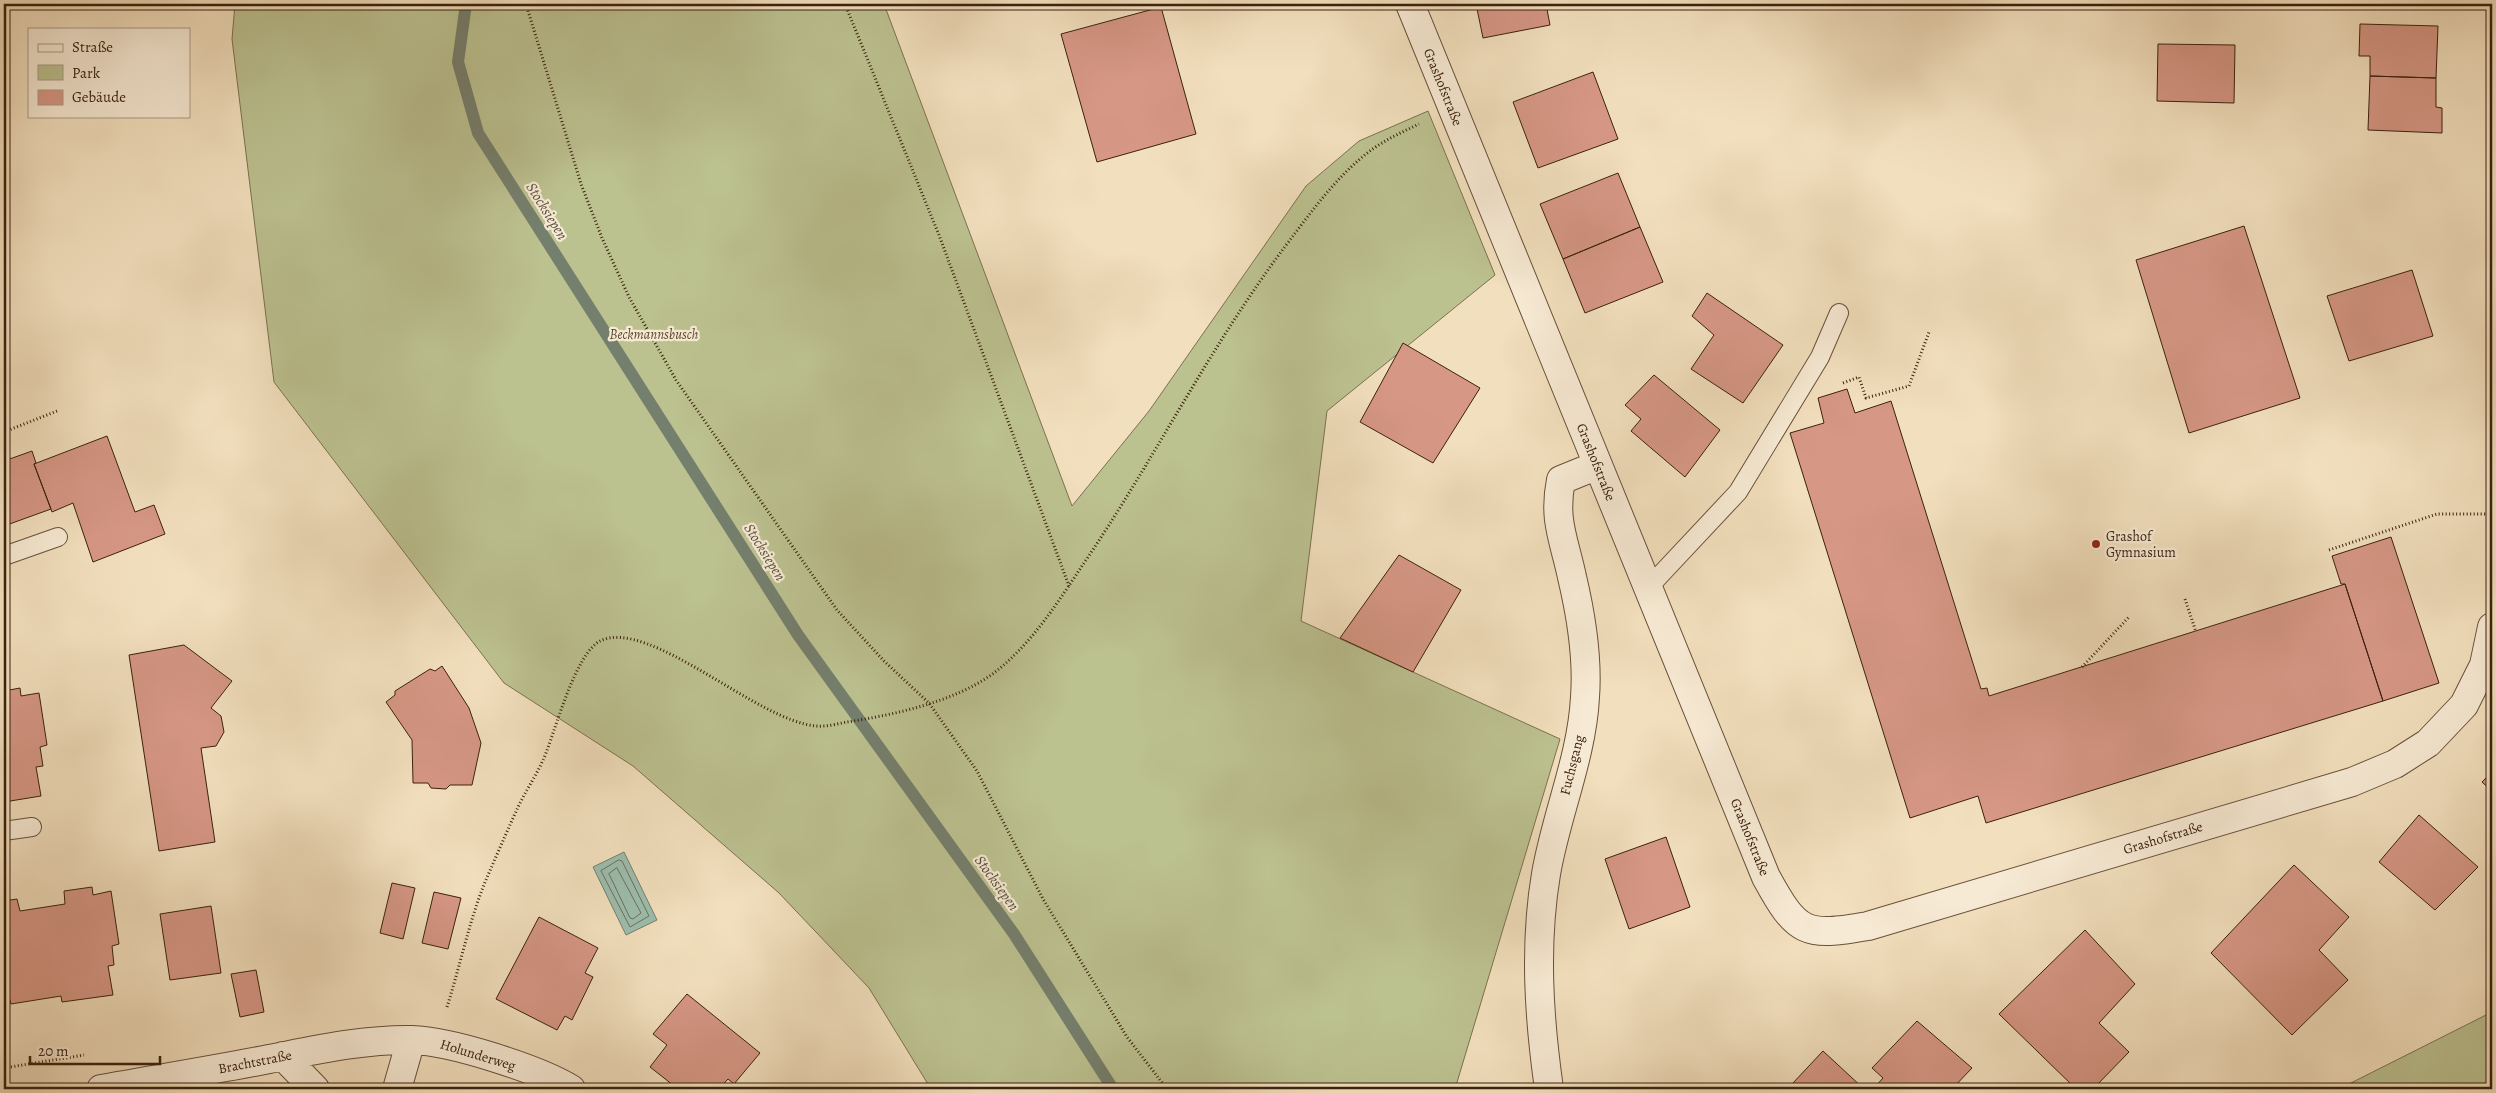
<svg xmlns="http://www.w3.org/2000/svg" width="2496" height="1093" font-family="Alegreya,serif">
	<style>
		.green { fill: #bcc190; stroke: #7c714f }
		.water { fill: #9cbdad; stroke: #757f6d }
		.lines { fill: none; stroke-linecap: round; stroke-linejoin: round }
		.shore { stroke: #6c6f5e; stroke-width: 1 }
		.stream { stroke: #757f6d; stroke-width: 12 }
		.building { fill: #d69785; stroke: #3b210e }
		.service-casing { stroke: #69503a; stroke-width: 20 }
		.minor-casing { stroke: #69503a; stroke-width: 30 }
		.path { stroke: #3b210e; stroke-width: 3; stroke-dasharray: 1 2.5; stroke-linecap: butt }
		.service { stroke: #f7ead4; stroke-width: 18 }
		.minor { stroke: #f7ead4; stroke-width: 28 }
		.poi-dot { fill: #8f2418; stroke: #f7ead4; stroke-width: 2 }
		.labels { text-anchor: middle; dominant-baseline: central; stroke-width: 4.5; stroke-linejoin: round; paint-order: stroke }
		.street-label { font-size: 14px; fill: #3b210e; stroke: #f7ead4 }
		.park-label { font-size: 14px; font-style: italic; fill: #5b492e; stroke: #f7ead4 }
		.poi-label { font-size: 14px; fill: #3b210e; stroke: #f7ead4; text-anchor: start }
		.water-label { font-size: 15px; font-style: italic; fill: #58503e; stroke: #f7ead4 }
	</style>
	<rect width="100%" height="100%" fill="#f2dfbd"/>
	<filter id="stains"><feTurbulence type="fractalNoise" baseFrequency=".004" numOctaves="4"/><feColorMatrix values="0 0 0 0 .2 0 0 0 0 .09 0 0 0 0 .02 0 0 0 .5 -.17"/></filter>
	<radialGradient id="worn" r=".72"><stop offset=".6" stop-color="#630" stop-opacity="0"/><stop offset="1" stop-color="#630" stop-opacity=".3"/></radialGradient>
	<path class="green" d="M235,4H884L1072,506L1149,411L1306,186L1359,141L1428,111L1495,275L1327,411L1301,621L1560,739L1455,1089H931L869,988L779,893L633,766L504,683L274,382L232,39Z
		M2492,1012V1089H2339Z"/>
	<path class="water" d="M624,852L657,920L626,935L593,867Z"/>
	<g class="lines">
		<path class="shore" d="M619,860L622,861L649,916L630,927L601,871Z
			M617,868L641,913L633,919L630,918L609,874Z"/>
		<path class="stream" d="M466,4L458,62L478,133L798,635L1014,934L1113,1089"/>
	</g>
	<path class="building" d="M1476,4H1546L1550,25L1483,38Z
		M1161,7L1196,134L1097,162L1061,34Z
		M2360,24L2438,26L2436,78L2370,76V56H2359Z
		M2158,44L2235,45L2234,103L2157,101Z
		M1593,72L1618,139L1538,168L1513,102Z
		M2370,76L2436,78V107L2442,108V133L2368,130Z
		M1618,173L1640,227L1563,259L1540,204Z
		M2244,226L2300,398L2189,433L2136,260Z
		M1640,227L1663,282L1585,313L1563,259Z
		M2412,270L2433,336L2349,361L2327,296Z
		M1707,293L1783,345L1743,403L1691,369L1714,335L1692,316Z
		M1403,343L1480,388L1433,463L1360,422Z
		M1654,375L1720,430L1685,477L1631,431L1641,419L1625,405Z
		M1847,389L1855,413L1891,401L1981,689L1987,688L1989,696L2345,584L2383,701L1986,823L1978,796L1910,818L1790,433L1824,423L1818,398Z
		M107,436L135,512L154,505L165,534L93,562L73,503L52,512L34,464Z
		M32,451L36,463L34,464L51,509L4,526V461Z
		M2391,537L2439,683L2383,701L2345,584H2341L2332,556Z
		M1399,555L1461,590L1413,672L1340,638Z
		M184,645L232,681L211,708L221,716L224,732L216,746L201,748L215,842L159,851L129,655Z
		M442,666L469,708L481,743L472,785H450L446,789L431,788L428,783H413L412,740L386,702L395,695V691L430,669L435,671Z
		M20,688L21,696L39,693L47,745L40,747L43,766L36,767L41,796L4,802V691Z
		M2492,772V791L2482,782Z
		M2419,815L2478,867L2435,910L2379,862Z
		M1666,837L1690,907L1629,929L1605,859Z
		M2294,865L2349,917L2319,950L2348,980L2292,1035L2211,953Z
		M392,883L415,888L403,939L380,933Z
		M92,887L93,895L111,891L119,944L112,946L114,965L108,966L113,995L62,1002L61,996L11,1004L9,997L4,998V901L17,899L20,911L65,904L64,891Z
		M434,892L461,898L448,949L422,943Z
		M211,906L221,973L170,980L160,914Z
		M539,917L598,948L585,973L593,977L572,1020L565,1016L557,1030L496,999Z
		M2085,930L2135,984L2099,1023L2129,1052L2093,1089H2076L1999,1014Z
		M256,970L264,1012L240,1017L231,974Z
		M687,994L760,1053L734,1084L728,1079L719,1089H678L650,1067L667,1045L653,1034Z
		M1917,1021L1972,1068L1952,1089H1873L1883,1078L1872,1068Z
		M1823,1051L1864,1089H1797L1792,1084Z"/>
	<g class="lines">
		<defs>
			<path id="service" d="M4,556L58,537
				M1648,588L1738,492L1820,357L1839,313
				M4,831L32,827"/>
			<path id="minor" d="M1410,4L1766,877C1797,934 1805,937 1868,926L2352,782L2395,764L2428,743L2464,705L2484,665L2492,627
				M283,1056L315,1089
				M101,1089C157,1079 213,1070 269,1059C316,1050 365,1039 412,1040C451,1041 538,1069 571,1089
				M397,1089L411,1040
				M1549,1089C1539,1018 1534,946 1546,874C1556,815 1582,757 1585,697C1588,657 1581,615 1572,577C1564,539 1553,520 1561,480L1598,465"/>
		</defs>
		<use href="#service" class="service-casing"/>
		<use href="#minor" class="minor-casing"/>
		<path class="path" d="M526,4L581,184L602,238L629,297L676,380L837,610L884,661L929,703L977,771L1043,899L1127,1037L1167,1089
			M845,4L939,235L1069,586
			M1843,383L1859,377L1866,398L1909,386L1929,332
			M4,432L57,411
			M2329,550L2437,514H2492
			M2185,599L2196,632
			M2082,667L2129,617
			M447,1007C460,966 469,922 485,882C496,857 507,831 519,805C527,789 537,774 544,758C555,732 575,654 600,641C649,617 757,721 816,726C826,727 837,724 847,722C893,715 953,702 991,675C1030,647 1058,602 1084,563C1156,457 1212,342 1290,240C1311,212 1333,182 1360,159C1378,143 1398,134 1419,124
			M4,1068L84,1055"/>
		<use href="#service" class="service"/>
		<use href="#minor" class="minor"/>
	</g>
	<circle class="poi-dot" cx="2096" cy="544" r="5"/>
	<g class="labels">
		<g class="street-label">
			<text transform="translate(1443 87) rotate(68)">Grashofstraße</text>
			<text transform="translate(1596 462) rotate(68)">Grashofstraße</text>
			<text transform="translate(1572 765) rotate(-76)">Fuchsgang</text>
			<text transform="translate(1750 837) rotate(68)">Grashofstraße</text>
			<text transform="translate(2163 838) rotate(-17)">Grashofstraße</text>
			<text transform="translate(478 1055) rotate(17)">Holunderweg</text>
			<text transform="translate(255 1062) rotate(-11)">Brachtstraße</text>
		</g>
		<g class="park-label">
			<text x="654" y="334">Beckmannsbusch</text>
		</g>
		<g class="poi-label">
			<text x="2106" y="536">Grashof<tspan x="2106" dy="16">Gymnasium</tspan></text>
		</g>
		<g class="water-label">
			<text transform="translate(547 211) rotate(58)">Stocksiepen</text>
			<text transform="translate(765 552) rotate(58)">Stocksiepen</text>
			<text transform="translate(997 883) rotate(54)">Stocksiepen</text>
		</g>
	</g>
	<rect width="2496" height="1093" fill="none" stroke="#f2dfbd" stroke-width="20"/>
	<rect x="5" y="5" width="2486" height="1083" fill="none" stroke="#3b210e" stroke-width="2.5"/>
	<rect x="10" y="10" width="2476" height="1073" fill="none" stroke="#3b210e"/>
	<rect x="28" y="28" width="162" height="90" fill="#f7ead4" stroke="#ac9a85"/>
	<rect x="38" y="44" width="25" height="8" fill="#f7ead4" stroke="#ac9a85"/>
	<text x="72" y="52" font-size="15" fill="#3b210e">Straße</text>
	<rect x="38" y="65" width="25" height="15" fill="#bcc190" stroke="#ac9a85"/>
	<text x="72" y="78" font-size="15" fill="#3b210e">Park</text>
	<rect x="38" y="90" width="25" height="15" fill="#d69785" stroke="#ac9a85"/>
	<text x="72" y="102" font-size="15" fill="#3b210e">Gebäude</text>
	<path d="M30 1056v8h130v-8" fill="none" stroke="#3b210e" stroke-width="2.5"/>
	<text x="38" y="1056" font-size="15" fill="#3b210e" stroke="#f7ead4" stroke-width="4" paint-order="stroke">20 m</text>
	<rect width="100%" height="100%" filter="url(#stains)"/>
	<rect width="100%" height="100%" fill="url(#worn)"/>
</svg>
